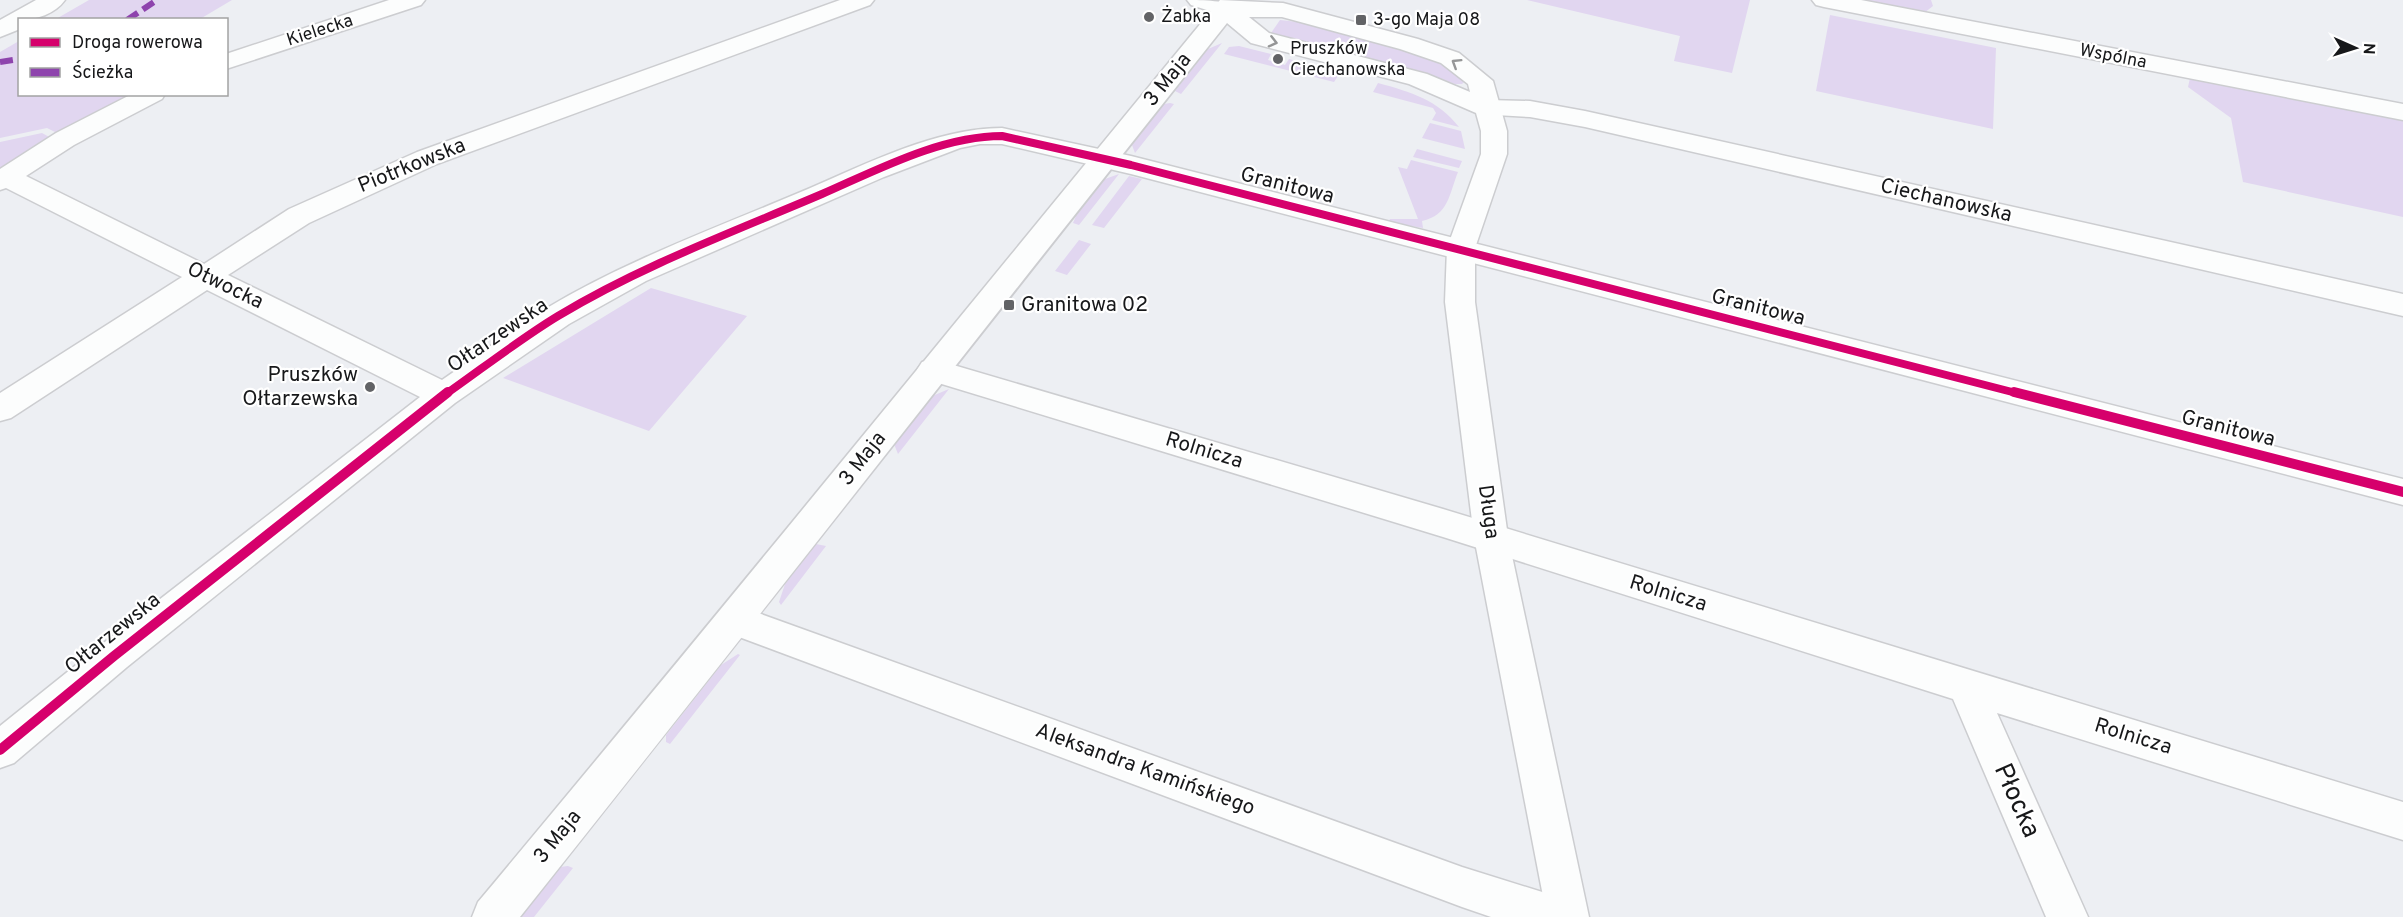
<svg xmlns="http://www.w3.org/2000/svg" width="2403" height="917" font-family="Overpass,sans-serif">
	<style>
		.green { fill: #e1d6f0 }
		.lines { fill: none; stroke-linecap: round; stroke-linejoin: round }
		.street-casing { stroke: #cccdd0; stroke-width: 3 }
		.secondary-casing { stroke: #cccdd0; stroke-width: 3 }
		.street { fill: #fcfdfd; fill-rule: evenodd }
		.secondary { fill: #fcfdfd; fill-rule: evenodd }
		.quiet { stroke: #8e44ad; stroke-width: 6; stroke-dasharray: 13 6; stroke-linecap: butt }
		.cycleway-far1-casing { stroke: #fff; stroke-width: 10 }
		.cycleway-casing { stroke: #fff; stroke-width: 14 }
		.cycleway-far1 { stroke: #d6006c; stroke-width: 8 }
		.cycleway { stroke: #d6006c; stroke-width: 10 }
		.oneway { stroke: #959697 }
		.poi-dot { fill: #626366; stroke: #fff; stroke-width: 2 }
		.labels { text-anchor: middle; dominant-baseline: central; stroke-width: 4.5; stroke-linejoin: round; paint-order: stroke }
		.far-poi-label { font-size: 18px; fill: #17181a; stroke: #fff; text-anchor: start }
		.far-street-label { font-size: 18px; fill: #17181a; stroke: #fff }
		.street-label { font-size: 21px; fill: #17181a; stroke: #fff }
		.poi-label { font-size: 21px; fill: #17181a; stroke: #fff; text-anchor: start }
		.near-street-label { font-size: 26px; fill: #17181a; stroke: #fff }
	</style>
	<rect width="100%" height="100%" fill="#edeff3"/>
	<path class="green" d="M89,0H232L200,19H56Z
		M1527,0H1750L1732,73L1674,61L1680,36Z
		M1856,0H1931L1933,6L1924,13Z
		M1830,15L1996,48L1993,129L1816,91Z
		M1280,20L1298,22L1405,49L1440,62L1466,80L1462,84H1455L1424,73L1271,33Z
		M19,41L20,94L136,95L61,135L47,128L0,138V52Z
		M1222,43L1181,94L1175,91L1208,49Z
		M1239,46L1271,54L1268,60L1285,65L1289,59L1340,73L1334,82L1224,54L1229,47Z
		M2190,78L2403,118V217L2243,182L2231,118L2188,87Z
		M1378,83C1411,92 1438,100 1459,127L1432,120L1436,113L1433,108L1373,92Z
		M1170,103L1174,104L1135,153L1132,145L1164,104Z
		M1430,123L1461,131L1465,149L1422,138Z
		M42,133L53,139L0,172V142Z
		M1417,149L1462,161L1459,168L1413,157Z
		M1411,160L1458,172C1449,194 1449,215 1422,221L1423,228L1388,222L1390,219H1418L1398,167L1407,169Z
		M1119,174L1079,225L1073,223L1076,216L1105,179Z
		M1129,176L1142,179L1104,228L1092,225Z
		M1079,240L1091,244L1067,275L1055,271Z
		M651,288L747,316L649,431L503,378Z
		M949,389L898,454L894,444L930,397Z
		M816,544L826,546L781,605L779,602L785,584Z
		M738,654L740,655L670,744L666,742V735L721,665Z
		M568,866L573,868L534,917H520L560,867Z"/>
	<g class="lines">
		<defs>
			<path id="street" d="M389,0H425L421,5L226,69V54Z
				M840,0H874L870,5L437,164L309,223L228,275L442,380C477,356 511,330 547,308C629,259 721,226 808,189C868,163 937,128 1002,128L1131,156L2403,479V505L1131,174L1002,144H980L960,148L884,177L646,281L569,324L455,403L127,667L14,763L0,768V726L101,645L420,397L207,290L11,418L0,421V393L182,277L6,188L0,190V169L56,133L132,94H165L162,99L74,145L26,176L204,264L289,209L417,152Z
				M1187,0C1202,0 1228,0 1238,9L1234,14L1226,16L1191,5Z
				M1812,0H1861L2403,104V120L1824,7L1816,5Z
				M1487,100L1530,101L1585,111L2403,294V316L1585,127L1530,117L1478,114L1474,108L1478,102Z
				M933,359L1443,509L2403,802V840L1997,713L2088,917H2046L1953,699L1443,537L922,378L917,370L922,362Z
				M736,605L1462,867L1555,896L1570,902L1576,917H1491L1462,907L723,631L718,620L723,609Z"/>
			<path id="secondary" d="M36,0H65C55,14 36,20 20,20V29L0,37V20Z
				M1220,0L1283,3L1418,39L1459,53L1493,81L1507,131V154L1475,248V302L1508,537L1589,917H1547L1474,537L1445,302L1447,248L1481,154V131L1476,113L1409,84L1251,43L1227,23C990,320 757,620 520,917H472L478,902C728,603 973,300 1220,0ZM1249,17H1282L1400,49L1441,63L1468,84L1470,92L1427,74L1269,33Z"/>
		</defs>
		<use href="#street" class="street-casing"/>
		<use href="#secondary" class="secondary-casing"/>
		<use href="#street" class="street"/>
		<use href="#secondary" class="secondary"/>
		<path class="quiet" d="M127,20L157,0
			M0,62L20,59"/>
		<defs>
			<path id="cycleway-far1" d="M446,394C483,368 520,339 558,316C641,266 733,232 822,194C877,170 941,136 1002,136L1131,165L2020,394"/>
			<path id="cycleway" d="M2014,392L2403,492
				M0,750L114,656L448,392"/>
		</defs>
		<use href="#cycleway-far1" class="cycleway-far1-casing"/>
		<use href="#cycleway" class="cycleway-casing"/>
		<use href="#cycleway-far1" class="cycleway-far1"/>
		<use href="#cycleway" class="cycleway"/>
	</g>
	<defs><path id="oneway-chevron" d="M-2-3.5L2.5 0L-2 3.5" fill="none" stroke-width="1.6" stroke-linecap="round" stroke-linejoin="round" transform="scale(1.5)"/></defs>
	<g class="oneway">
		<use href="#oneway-chevron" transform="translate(1273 42) rotate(14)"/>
		<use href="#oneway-chevron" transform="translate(1456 63) rotate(-148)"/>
	</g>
	<g class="poi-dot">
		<circle cx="1149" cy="17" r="6"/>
		<rect x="1355" y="14" width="12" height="12" rx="3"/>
		<circle cx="1278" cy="59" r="6"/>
		<rect x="1003" y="299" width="12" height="12" rx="3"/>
		<circle cx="370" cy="387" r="6"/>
	</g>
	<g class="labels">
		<g class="far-poi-label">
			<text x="1161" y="17">Żabka</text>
			<text x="1373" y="20">3-go Maja 08</text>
			<text x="1290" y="49">Pruszków<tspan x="1290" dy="21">Ciechanowska</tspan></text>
		</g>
		<g class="far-street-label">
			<text transform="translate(320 31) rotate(-18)">Kielecka</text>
			<text transform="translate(2113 57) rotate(11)">Wspólna</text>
		</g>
		<g class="street-label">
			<text transform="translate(1168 80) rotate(-51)">3 Maja</text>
			<text transform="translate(412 166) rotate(-22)">Piotrkowska</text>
			<text transform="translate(1287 186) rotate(14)">Granitowa</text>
			<text transform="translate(1946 201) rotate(13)">Ciechanowska</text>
			<text transform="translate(225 286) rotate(26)">Otwocka</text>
			<text transform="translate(1758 308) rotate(14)">Granitowa</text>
			<text transform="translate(498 336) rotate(-34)">Ołtarzewska</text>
			<text transform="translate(2228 429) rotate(14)">Granitowa</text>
			<text transform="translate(1204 451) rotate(17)">Rolnicza</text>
			<text transform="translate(863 459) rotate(-52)">3 Maja</text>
			<text transform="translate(1488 512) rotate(82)">Długa</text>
			<text transform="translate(1668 594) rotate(17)">Rolnicza</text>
			<text transform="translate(113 634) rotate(-39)">Ołtarzewska</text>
			<text transform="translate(2133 737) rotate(17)">Rolnicza</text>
			<text transform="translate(1145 770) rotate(20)">Aleksandra Kamińskiego</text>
			<text transform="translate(558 837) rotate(-51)">3 Maja</text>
		</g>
		<g class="poi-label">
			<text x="1021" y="305">Granitowa 02</text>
			<text x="358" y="375" text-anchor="end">Pruszków<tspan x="358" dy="24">Ołtarzewska</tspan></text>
		</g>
		<g class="near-street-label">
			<text transform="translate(2016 801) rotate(66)">Płocka</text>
		</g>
	</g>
	<rect x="18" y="18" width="210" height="78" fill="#ffffff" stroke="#a2a3a3" stroke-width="1.5"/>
	<rect x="30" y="38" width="30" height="9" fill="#d6006c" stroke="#a2a3a3" stroke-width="1.5"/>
	<text x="72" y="48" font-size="18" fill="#17181a">Droga rowerowa</text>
	<rect x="30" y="68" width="30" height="9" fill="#8e44ad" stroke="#a2a3a3" stroke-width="1.5"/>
	<text x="72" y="78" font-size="18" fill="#17181a">Ścieżka</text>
	<g transform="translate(2355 48) rotate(93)" stroke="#ffffff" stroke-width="4.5" paint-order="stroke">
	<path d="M0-4.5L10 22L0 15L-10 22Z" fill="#17181a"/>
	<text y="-9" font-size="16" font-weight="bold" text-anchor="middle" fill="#17181a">N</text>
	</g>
</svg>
